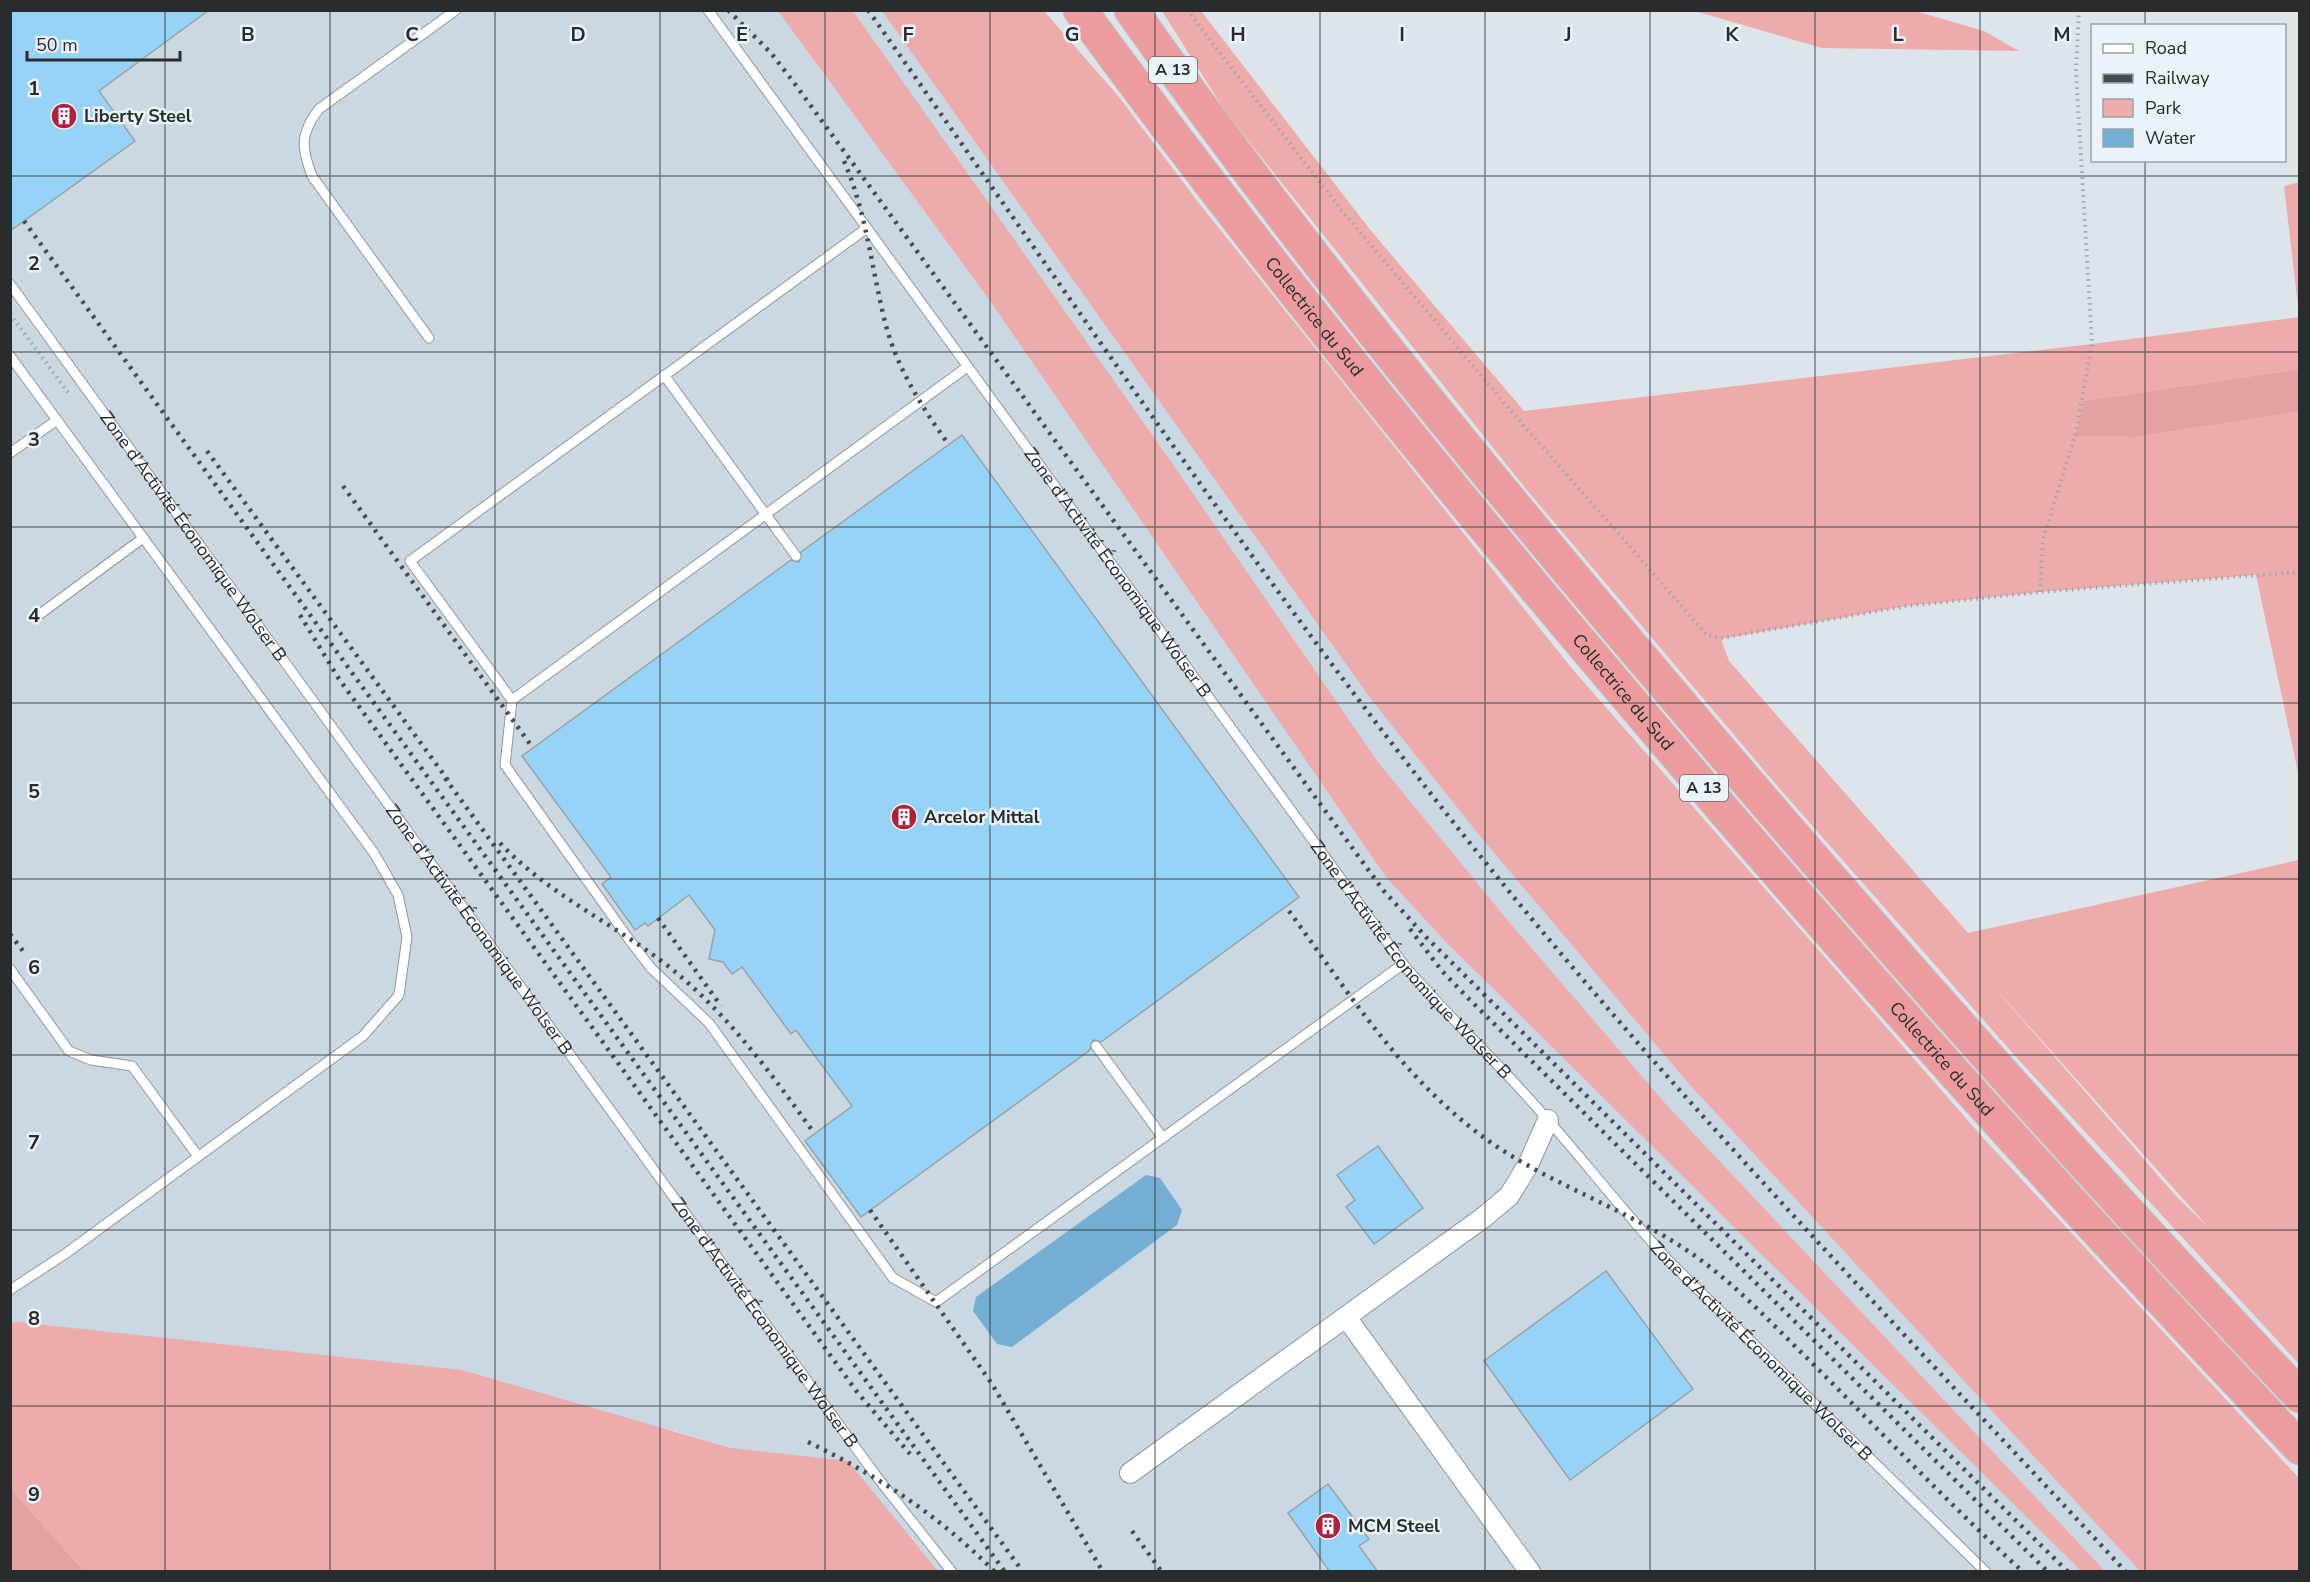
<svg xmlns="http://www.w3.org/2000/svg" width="2310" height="1582" font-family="'Nunito Sans',sans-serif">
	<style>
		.built { fill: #c9d8e2 }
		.green { fill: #eeabac; fill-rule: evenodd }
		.forest { fill: #e3a1a2 }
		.water { fill: #74aed2 }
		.building { fill: #97d2f7; stroke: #9aa2a7; stroke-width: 1.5 }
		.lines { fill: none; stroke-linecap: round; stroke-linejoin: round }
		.service-casing { stroke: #90989d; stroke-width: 11 }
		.minor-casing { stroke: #90989d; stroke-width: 22 }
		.motorway-casing { stroke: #c3c4c4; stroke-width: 35 }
		.path { stroke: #9fa6ab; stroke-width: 4; stroke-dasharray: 1.5 4.5; stroke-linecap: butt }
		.service { stroke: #fff; stroke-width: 9 }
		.minor { stroke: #fff; stroke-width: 20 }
		.motorway { stroke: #ec9c9e; stroke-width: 33 }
		.rail { stroke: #474c4e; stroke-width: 4.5; stroke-dasharray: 3 6; stroke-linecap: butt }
		.grid { fill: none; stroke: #282c2e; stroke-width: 1.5; stroke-opacity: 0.55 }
		.labels { text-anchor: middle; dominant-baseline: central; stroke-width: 5; stroke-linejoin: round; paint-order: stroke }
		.shield { fill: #eaf3f8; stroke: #62686b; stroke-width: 1.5 }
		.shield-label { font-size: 16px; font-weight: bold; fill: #282c2e }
		.poi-label { font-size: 18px; font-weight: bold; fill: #282c2e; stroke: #eaf3f8; text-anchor: start }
		.street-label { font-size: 18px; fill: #282c2e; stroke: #eaf3f8 }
		.grid-label { font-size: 20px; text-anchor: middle; font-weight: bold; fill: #282c2e; stroke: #eaf3f8; stroke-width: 5; stroke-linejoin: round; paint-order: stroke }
	</style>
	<rect width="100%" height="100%" fill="#dde5eb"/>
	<path class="built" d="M11,11H778L993,305L1445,941L2081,1571H926L832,1478L672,1430L11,1323Z
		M853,11H882L1370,698L1479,835L1689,1084L2140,1571H2105L1665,1103L1510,923L1378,762Z"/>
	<path class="green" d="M778,11H853L1172,463L1378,762L1510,923L1665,1103L2105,1571H2081L1445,941L1386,877L993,305Z
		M882,11H1044L1119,97L1198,202L1574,671L1985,1140L2299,1478V1571H2140L1689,1084L1479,835L1370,698Z
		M1162,11H1201L1372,232L1524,411L2092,344L2299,317V369L2083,401L2075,435L2135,437L2299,412V777L2256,575L2040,592L1907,606L1721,639L1729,661L1968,933L2299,860V1364L2017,1058L1773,781L1526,489L1227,114ZM1986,978L2209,1228L2176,1196Z
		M1695,11H1915L1984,31L2019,51L1822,48Z
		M2299,182H2300L2299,315L2284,186Z
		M18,1322L462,1370L731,1448L848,1461L938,1571H84L11,1489L10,1323Z"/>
	<path class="forest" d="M2299,369V412L2135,437L2075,436L2083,401Z
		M11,1489L84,1571H11Z"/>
	<path class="water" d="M1146,1175L1160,1178L1182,1210L1177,1225L1012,1347L997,1344L973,1311L976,1297Z"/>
	<path class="building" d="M10,10H209L99,91L135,141L10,231Z
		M962,435L1299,897L1101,1042L1093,1040L1090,1050L861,1217L805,1141L852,1106L796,1030L791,1034L742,967L732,974L723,962L709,959L715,930L689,895L648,926L645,923L635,930L602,884L611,877L522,756L791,560L799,562L801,552Z
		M1378,1146L1423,1208L1374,1244L1346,1207L1355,1200L1337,1175Z
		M1606,1271L1693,1389L1570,1480L1484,1361Z
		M1328,1484L1369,1539L1359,1546L1378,1572H1330L1288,1513Z"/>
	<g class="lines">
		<defs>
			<g id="service">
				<path id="s1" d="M708,10L1403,964C1441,1009 1483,1048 1522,1091C1573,1146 1618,1206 1669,1261L1986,1572"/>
				<path d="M867,228L410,561L512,700L967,367"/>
				<path id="s2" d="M10,284L877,1477L952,1572"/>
				<path d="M429,338L312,176C301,147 300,134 319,109L456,10"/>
				<path d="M10,356L374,853L398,895L407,937L399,995L363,1036L65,1254L10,1290"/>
				<path d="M664,375L796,556"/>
				<path d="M10,453L57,420"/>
				<path d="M36,617L143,538"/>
				<path d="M512,700L505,765L628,938L651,968L709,1023L893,1278L936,1302L1403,964"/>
				<path d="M10,969L69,1051L91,1060L132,1066L197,1155"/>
				<path d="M1096,1046L1163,1138"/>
			</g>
			<path id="minor" d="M1346,1317L1530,1572
				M1130,1473L1484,1217L1509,1196L1528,1165L1548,1120"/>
			<g id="motorway">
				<path id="s3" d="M1080,10C1250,242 1431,466 1617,685C1837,946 2065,1200 2300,1448"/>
				<path d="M1131,10C1298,246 1481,469 1668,689C1872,929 2082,1167 2300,1396"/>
			</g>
		</defs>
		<use href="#service" class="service-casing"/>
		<use href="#minor" class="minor-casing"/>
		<use href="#motorway" class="motorway-casing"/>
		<path class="path" d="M1187,10L1342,211L1512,412L1707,635L1721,638L1907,606L2040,592L2300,572
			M10,314L70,395
			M2040,592L2043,539L2075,436L2092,344L2076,71L2079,10"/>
		<use href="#service" class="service"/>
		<use href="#minor" class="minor"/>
		<use href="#motorway" class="motorway"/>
		<path class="rail" d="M728,10L771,53L792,80L1383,890L1426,937L2068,1572
			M868,10C1064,288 1253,571 1465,837C1670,1094 1902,1330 2126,1572
			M844,161C866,212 871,264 884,318C895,365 921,406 949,445
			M24,221L1005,1572
			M207,451L450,783
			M343,486L533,748
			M300,615L339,679L857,1392L910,1454
			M445,778L1023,1572
			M500,843C549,895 613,923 668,966C727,1013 771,1073 814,1133
			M1289,911C1351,996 1405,1083 1493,1144C1559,1189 1638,1213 1702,1261C1741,1290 1774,1326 1809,1360C1880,1431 1949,1504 2023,1572
			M658,918L721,1006
			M1410,929L1442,971L1467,997L2048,1572
			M10,934L23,951
			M870,1210L992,1384L1103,1572
			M808,1442C880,1477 938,1515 995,1572
			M1132,1531L1162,1572"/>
	</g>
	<path class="grid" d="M165,10V1572M330,10V1572M495,10V1572M660,10V1572M825,10V1572M990,10V1572M1155,10V1572M1320,10V1572M1485,10V1572M1650,10V1572M1815,10V1572M1980,10V1572M2145,10V26M2145,160V1572M10,176H2300M10,352H2300M10,527H2300M10,703H2300M10,879H2300M10,1055H2300M10,1230H2300M10,1406H2300"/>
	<defs>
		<symbol id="building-disc" viewBox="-11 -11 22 22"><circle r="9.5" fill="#b21f3a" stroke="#eaf3f8"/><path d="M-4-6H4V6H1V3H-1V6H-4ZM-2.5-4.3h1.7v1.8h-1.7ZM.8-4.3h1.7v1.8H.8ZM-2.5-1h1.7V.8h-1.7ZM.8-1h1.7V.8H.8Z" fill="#fff"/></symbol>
	</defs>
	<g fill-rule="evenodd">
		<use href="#building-disc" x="49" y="101" width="30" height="30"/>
		<use href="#building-disc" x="889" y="802" width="30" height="30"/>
		<use href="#building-disc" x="1313" y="1511" width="30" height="30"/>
	</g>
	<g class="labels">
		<g class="shield">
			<rect x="1149" y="57" width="48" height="26" rx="4.5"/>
			<rect x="1680" y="775" width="48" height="26" rx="4.5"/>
		</g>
		<g class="shield-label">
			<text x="1173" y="70">A 13</text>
			<text x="1704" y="788">A 13</text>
		</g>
		<g class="poi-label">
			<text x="84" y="116">Liberty Steel</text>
			<text x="924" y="817">Arcelor Mittal</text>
			<text x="1348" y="1526">MCM Steel</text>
		</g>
		<g class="street-label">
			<text stroke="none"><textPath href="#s3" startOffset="386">Collectrice du Sud</textPath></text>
			<text stroke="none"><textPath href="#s2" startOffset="312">Zone d'Activité Économique Wolser B</textPath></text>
			<text stroke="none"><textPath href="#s1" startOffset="696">Zone d'Activité Économique Wolser B</textPath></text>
			<text stroke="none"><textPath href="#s3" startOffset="872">Collectrice du Sud</textPath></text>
			<text stroke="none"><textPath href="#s2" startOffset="798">Zone d'Activité Économique Wolser B</textPath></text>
			<text stroke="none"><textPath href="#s1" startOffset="1182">Zone d'Activité Économique Wolser B</textPath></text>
			<text stroke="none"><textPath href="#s3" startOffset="1358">Collectrice du Sud</textPath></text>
			<text stroke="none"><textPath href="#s2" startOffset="1284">Zone d'Activité Économique Wolser B</textPath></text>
			<text stroke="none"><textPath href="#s1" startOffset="1708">Zone d'Activité Économique Wolser B</textPath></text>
		</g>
	</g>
	<g class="grid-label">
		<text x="248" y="41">B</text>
		<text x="412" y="41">C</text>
		<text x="578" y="41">D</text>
		<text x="742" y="41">E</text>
		<text x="908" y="41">F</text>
		<text x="1072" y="41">G</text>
		<text x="1238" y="41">H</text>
		<text x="1402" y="41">I</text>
		<text x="1568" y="41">J</text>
		<text x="1732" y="41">K</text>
		<text x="1898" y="41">L</text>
		<text x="2062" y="41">M</text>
		<text x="34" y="95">1</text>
		<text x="34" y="270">2</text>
		<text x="34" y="446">3</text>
		<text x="34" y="622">4</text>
		<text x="34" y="798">5</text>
		<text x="34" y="974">6</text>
		<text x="34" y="1149">7</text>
		<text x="34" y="1325">8</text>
		<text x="34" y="1501">9</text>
	</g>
	<rect width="2310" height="1582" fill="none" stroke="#282c2e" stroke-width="24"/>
	<rect x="2091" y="24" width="195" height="138" fill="#eaf3f8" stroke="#9ca3a7" stroke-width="1.5"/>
	<rect x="2103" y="44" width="30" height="9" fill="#ffffff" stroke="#9ca3a7" stroke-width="1.5"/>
	<text x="2145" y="54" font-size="18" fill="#282c2e">Road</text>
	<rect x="2103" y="74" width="30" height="9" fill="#474c4e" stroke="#9ca3a7" stroke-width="1.5"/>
	<text x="2145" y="84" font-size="18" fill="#282c2e">Railway</text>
	<rect x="2103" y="99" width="30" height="18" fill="#eeabac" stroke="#9ca3a7" stroke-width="1.5"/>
	<text x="2145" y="114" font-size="18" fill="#282c2e">Park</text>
	<rect x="2103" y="129" width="30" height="18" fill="#74aed2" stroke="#9ca3a7" stroke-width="1.5"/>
	<text x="2145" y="144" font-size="18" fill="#282c2e">Water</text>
	<path d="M27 51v9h153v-9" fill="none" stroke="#282c2e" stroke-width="3"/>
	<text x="36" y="51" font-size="18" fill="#282c2e" stroke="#eaf3f8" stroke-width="4.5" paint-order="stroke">50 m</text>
</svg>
